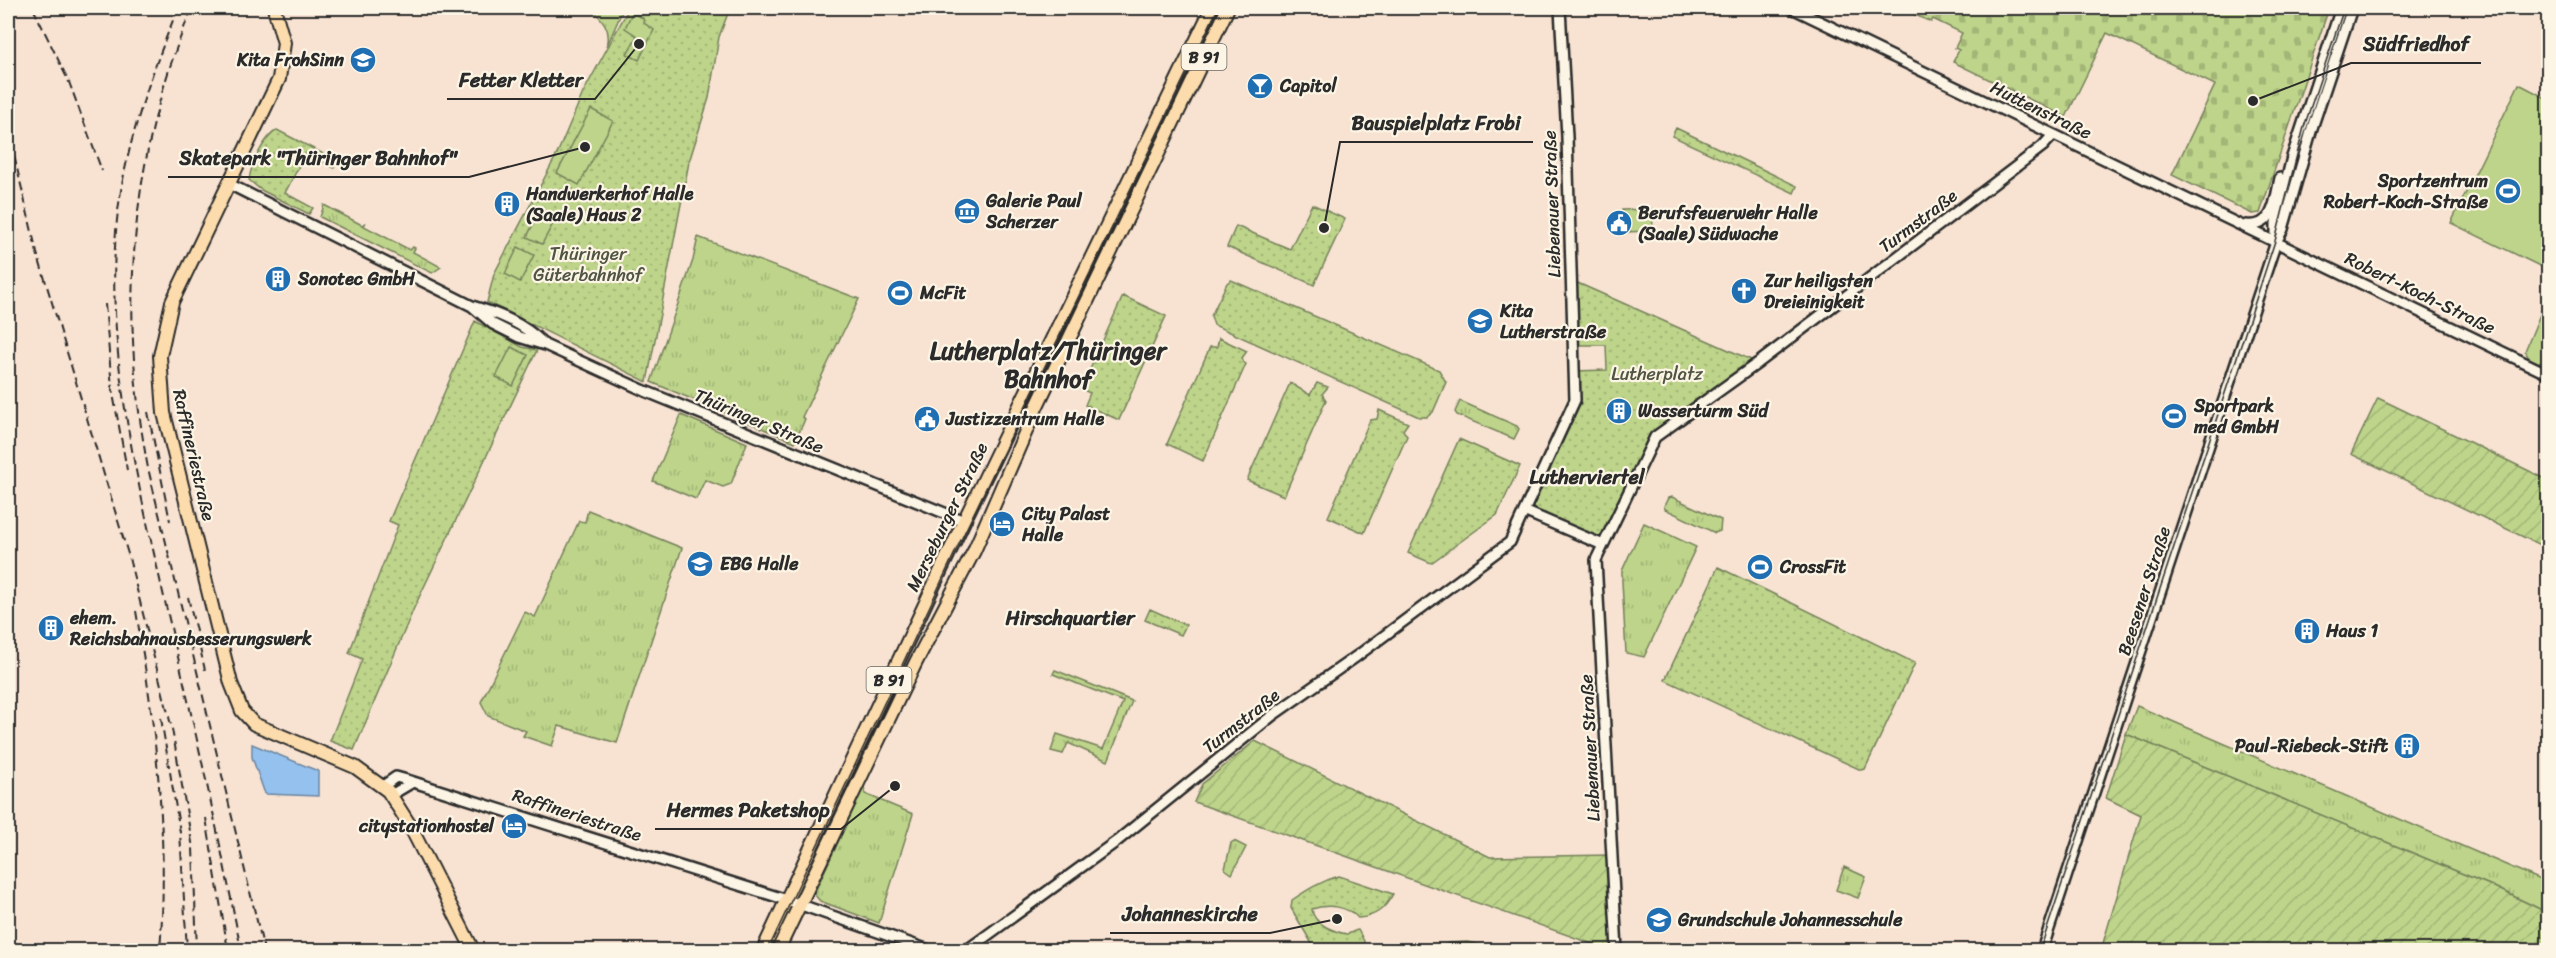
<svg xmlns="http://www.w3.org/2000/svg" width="2556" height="958" font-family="Sriracha,sans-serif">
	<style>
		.grass { fill: url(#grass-tufts); stroke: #74805a; stroke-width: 1.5 }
		.cemetery { fill: url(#cemetery-stones); stroke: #74805a; stroke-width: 1.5 }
		.park { fill: url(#park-dots); stroke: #74805a; stroke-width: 1.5 }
		.garden { fill: url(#garden-furrows); stroke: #74805a; stroke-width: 1.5 }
		.pitch { fill: #bdd48a; stroke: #74805a; stroke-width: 1.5 }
		.water { fill: #95c1ee; stroke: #6b85a0; stroke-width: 1.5 }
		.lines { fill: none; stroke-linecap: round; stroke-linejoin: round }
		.minor-casing { stroke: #2b2b2b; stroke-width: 14 }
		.major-casing { stroke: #2b2b2b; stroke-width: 16 }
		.minor { stroke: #fcf5e5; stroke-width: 9 }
		.major { stroke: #fcdcac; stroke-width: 12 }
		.tram { stroke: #2b2b2b; stroke-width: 1.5 }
		.rail { stroke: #2b2b2b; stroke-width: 2; stroke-dasharray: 9 4.5; stroke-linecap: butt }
		.labels { text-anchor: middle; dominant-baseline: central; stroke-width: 4.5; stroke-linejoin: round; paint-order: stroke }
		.shield { fill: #fcf5e5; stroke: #6a6863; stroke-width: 1.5 }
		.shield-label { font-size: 16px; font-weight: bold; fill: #2b2b2b }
		.poi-label { font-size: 18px; font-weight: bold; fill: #2b2b2b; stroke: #fcf5e5; text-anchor: start }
		.street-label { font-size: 18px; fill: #2b2b2b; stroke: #fcf5e5 }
		.park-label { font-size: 18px; fill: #505543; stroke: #fcf5e5 }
		.neighbourhood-label { font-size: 20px; font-weight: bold; fill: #2b2b2b; stroke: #fcf5e5 }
		.district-label { font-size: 24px; font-weight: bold; fill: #2b2b2b; stroke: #fcf5e5 }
		.leader { fill: none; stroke: #2b2b2b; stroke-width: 2 }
		.callout-dot { fill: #2b2b2b; stroke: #fcf5e5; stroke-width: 2 }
		.callout-label { font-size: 20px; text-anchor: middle; font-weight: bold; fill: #2b2b2b; stroke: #fcf5e5; stroke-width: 4.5; stroke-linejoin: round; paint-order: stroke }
	</style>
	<defs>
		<pattern id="grass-tufts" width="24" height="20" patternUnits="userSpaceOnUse" patternTransform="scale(1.5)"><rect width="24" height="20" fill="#bdd48a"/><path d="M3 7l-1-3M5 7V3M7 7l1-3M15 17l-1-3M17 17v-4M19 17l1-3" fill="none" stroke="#a3b677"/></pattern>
		<pattern id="cemetery-stones" width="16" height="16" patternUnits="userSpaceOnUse" patternTransform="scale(1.5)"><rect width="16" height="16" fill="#bdd48a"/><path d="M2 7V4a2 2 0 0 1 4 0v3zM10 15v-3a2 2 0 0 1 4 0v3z" fill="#a3b677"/></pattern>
		<pattern id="park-dots" width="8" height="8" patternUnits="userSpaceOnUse" patternTransform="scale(1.5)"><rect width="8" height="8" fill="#bdd48a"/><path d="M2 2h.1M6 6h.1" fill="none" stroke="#a3b677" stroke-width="1.8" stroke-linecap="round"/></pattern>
		<pattern id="garden-furrows" width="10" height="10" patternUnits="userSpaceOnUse" patternTransform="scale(1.5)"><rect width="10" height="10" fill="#bdd48a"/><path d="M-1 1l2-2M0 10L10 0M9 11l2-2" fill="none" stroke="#a3b677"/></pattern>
	</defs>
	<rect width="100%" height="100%" fill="#f8e3d2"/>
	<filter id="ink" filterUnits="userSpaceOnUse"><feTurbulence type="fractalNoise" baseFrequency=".0167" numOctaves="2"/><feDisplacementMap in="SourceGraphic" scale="12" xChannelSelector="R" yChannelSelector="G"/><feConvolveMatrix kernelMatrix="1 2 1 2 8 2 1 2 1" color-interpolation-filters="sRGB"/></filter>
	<g filter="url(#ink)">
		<path class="grass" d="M591,8L623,9L607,46C612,29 602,19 591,8Z
			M324,205L362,225L366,222L364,226L410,250L413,247L415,248L413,252L441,267L432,273L320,217Z
			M698,237L859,299L802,417L805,419L795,442L651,382L693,260Z
			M1460,401L1517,426L1519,429L1514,439L1457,415L1455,412Z
			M681,415L747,443L731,484L723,487L705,480L696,499L653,481Z
			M1672,497L1721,520L1720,531L1715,533L1665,509L1664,506L1668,498Z
			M588,510L682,548L617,743L559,726L552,746L523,736L526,731L488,716L481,702L525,612L535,617L579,521L585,522Z
			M1644,523L1696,547L1644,657L1626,653L1622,582V571Z
			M1055,670L1132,701L1108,761L1068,743L1063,754L1051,751L1057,734L1103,749L1123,702L1053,674Z
			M2137,706L2548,883V913L2492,886L2126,734Z
			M864,786L865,794L913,814L879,923L820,901L814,894Z
			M1234,841L1246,847L1232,874L1225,869L1231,843Z
			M1844,867L1866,877L1858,898L1836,890Z"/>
		<path class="cemetery" d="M1909,8H2329L2260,213L2252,214L2172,175L2215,85L2107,33L2066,117L1953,62L1959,50L1955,48L1962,33L1933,19L1931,22L1913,14L1914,10Z"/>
		<path class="park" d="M629,8H730L719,37L709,98L689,162L647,382L487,302L494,274L557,154L583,93Z
			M1676,128L1797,186L1794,193L1672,136Z
			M277,130L337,161L334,168L306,153L285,193L313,208L309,214L261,190L249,180C251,164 264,138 277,130Z
			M1312,204L1345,219L1314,285L1227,247L1236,226L1290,249Z
			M1231,280L1439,370L1446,382L1433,412L1427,417H1419L1214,325L1211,316L1227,283Z
			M1571,280L1758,363L1655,437L1603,545L1524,511L1575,400L1574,371L1607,370L1606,345H1573Z
			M1123,296L1166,316L1119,420L1085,405L1090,393L1081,389Z
			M475,321L522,347L537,350L414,608L354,750L330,741L362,659L349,653L398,525L389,521Z
			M1219,338L1247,351L1242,358L1243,362L1246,364L1203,461L1167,444L1210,347H1217Z
			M1290,383L1310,395L1317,383L1328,387L1322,394L1326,400L1284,496L1247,480Z
			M1379,410L1408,423L1403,430L1407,436L1364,533L1328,517L1370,420L1377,419Z
			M1459,439L1520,466L1497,515L1431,563L1408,553Z
			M1718,567L1915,663L1865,769L1861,770L1665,680Z
			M1150,609L1186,625L1181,635L1145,620Z
			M1339,876L1393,894C1385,909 1375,917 1358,918C1348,907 1329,903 1312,909C1313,925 1336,932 1347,934C1350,934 1355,930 1358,930L1364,941L1362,950L1315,949L1291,908L1292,900C1307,890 1321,881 1339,876Z
			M1467,942L1501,950H1432L1449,943Z"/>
		<path class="garden" d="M2378,398L2548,480V527L2540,545L2351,454Z
			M2126,734L2492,886L2548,913V950H2101L2141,815L2106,798Z
			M1255,741L1490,857L1612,855L1617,948L1601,947L1194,802L1202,784Z"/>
		<path class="pitch" d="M632,13L643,18L644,23L654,30L639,60L627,54L637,36L625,28Z
			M2519,84L2548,99V270L2451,223Z
			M591,109L613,121L579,185L557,173Z
			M1652,209L1653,231L1623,232L1622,210Z
			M540,210L556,218L542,244L527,237Z
			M518,247L534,255L520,282L505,274Z
			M2548,295V368L2529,358L2525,351Z
			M511,347L528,355L513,386L496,377Z"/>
		<path class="water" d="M252,744L318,771V796L265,794L252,757Z"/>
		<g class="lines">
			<defs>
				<path id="minor" d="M1792,8L2548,374
					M229,184L472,306C500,314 522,323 543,343
					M2246,225C2275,228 2275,200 2280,178
					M2276,240V223L2292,157L2341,8
					M472,306L493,324L519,337L545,345L645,391L964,521
					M1524,511L1603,545
					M383,786L396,777L407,780L787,900L929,950
					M391,795L413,782
					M967,950L1117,841L1273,715L1357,656L1510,542L1575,400L1567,137L1560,8
					M1617,950L1596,560L1655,437L1758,363L2043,146L2053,135
					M2042,950L2276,242L2283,229L2312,128L2352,8"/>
				<path id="major" d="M274,8L284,43L279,79L172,302L160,356L164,413L231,683L242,711L254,724L355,767L388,791L409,824L473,950
					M763,950L964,521L1212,8
					M778,950L916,662L974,551L1036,408L1228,8"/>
			</defs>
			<use href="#minor" class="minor-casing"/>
			<use href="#major" class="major-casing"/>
			<use href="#minor" class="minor"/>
			<use href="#major" class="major"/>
			<path class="tram" d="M768,950L959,544L1218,8
				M2040,950L2242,342L2275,241L2304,127L2344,8"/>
			<path class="rail" d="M33,8L69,82L102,171
				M178,8C149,79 122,154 116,231C106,363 140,491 169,619C195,729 220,839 241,950
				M192,8C130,155 118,312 148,468L264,950
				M8,130L37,253L128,554L172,729L193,848L197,950
				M105,304L112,388L127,470
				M148,412L170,521
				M188,597L205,670
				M136,611C155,723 169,837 160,950
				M161,718L180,832L187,950
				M206,818L228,950"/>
		</g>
	</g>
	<defs>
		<symbol id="school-disc" viewBox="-11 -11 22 22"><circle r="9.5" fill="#1f6fb2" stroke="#fcf5e5"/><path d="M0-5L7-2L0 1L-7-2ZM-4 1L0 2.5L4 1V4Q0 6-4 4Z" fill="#fff"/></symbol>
		<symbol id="bar-disc" viewBox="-11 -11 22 22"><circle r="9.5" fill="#1f6fb2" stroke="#fcf5e5"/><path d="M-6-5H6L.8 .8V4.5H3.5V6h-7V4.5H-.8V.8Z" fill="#fff"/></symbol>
		<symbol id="stadium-disc" viewBox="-11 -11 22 22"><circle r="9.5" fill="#1f6fb2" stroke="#fcf5e5"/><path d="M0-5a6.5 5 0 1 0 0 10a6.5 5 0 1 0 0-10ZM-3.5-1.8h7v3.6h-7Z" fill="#fff"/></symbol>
		<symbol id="building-disc" viewBox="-11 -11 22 22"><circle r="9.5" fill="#1f6fb2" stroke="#fcf5e5"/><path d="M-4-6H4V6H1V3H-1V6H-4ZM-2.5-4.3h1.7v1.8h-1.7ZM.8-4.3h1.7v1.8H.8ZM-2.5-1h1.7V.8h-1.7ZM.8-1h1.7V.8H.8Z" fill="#fff"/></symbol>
		<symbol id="museum-disc" viewBox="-11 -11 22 22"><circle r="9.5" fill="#1f6fb2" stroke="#fcf5e5"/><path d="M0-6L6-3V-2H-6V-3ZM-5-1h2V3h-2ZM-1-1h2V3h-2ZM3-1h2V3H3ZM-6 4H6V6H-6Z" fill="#fff"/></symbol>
		<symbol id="civic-disc" viewBox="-11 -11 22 22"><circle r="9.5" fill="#1f6fb2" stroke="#fcf5e5"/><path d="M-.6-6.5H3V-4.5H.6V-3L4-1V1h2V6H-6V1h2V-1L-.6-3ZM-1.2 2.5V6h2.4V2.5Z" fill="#fff"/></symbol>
		<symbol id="church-disc" viewBox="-11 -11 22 22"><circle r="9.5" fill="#1f6fb2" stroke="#fcf5e5"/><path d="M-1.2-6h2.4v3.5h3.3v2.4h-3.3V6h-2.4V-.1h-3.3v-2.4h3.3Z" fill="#fff"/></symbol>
		<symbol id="hotel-disc" viewBox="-11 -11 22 22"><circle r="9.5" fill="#1f6fb2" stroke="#fcf5e5"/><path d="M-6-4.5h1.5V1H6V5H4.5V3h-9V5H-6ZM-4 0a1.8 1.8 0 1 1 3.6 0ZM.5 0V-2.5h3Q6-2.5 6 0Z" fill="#fff"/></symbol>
	</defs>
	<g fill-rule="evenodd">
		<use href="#school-disc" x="348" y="45" width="30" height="30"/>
		<use href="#bar-disc" x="1245" y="71" width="30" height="30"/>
		<use href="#stadium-disc" x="2493" y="176" width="30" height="30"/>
		<use href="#building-disc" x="492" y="189" width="30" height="30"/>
		<use href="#museum-disc" x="952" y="196" width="30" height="30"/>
		<use href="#civic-disc" x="1604" y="208" width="30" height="30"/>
		<use href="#building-disc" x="263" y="264" width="30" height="30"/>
		<use href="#church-disc" x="1729" y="276" width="30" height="30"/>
		<use href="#stadium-disc" x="885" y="278" width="30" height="30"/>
		<use href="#school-disc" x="1465" y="306" width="30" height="30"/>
		<use href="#building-disc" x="1604" y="396" width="30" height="30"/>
		<use href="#stadium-disc" x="2159" y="401" width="30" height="30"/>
		<use href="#civic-disc" x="912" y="404" width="30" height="30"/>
		<use href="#hotel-disc" x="987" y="509" width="30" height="30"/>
		<use href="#school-disc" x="685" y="549" width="30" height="30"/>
		<use href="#stadium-disc" x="1745" y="552" width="30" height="30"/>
		<use href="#building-disc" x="36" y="613" width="30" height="30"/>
		<use href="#building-disc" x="2292" y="616" width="30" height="30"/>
		<use href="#building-disc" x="2392" y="731" width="30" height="30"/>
		<use href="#hotel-disc" x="499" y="811" width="30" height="30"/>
		<use href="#school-disc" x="1644" y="905" width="30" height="30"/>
	</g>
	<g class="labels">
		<g class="shield">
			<rect x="1181.5" y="44" width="45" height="26" rx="4.5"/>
			<rect x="866.5" y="667" width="45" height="26" rx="4.5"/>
		</g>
		<g class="shield-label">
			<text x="1204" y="57">B 91</text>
			<text x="889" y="680">B 91</text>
		</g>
		<g class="poi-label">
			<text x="344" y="60" text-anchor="end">Kita FrohSinn</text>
			<text x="1280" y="86">Capitol</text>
			<text x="2488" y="181" text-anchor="end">Sportzentrum<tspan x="2488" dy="21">Robert-Koch-Straße</tspan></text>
			<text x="526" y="194">Handwerkerhof Halle<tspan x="526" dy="21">(Saale) Haus 2</tspan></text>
			<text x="986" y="201">Galerie Paul<tspan x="986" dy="21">Scherzer</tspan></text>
			<text x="1638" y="213">Berufsfeuerwehr Halle<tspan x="1638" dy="21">(Saale) Südwache</tspan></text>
			<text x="298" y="279">Sonotec GmbH</text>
			<text x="1764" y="281">Zur heiligsten<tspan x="1764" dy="21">Dreieinigkeit</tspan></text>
			<text x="920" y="293">McFit</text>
			<text x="1500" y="311">Kita<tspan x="1500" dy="21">Lutherstraße</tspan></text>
			<text x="2194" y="406">Sportpark<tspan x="2194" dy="21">med GmbH</tspan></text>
			<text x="1638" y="411">Wasserturm Süd</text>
			<text x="946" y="419">Justizzentrum Halle</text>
			<text x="1022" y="514">City Palast<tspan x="1022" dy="21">Halle</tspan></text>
			<text x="720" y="564">EBG Halle</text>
			<text x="1780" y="567">CrossFit</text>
			<text x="70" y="618">ehem.<tspan x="70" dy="21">Reichsbahnausbesserungswerk</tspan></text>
			<text x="2326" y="631">Haus 1</text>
			<text x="2388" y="746" text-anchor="end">Paul-Riebeck-Stift</text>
			<text x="494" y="826" text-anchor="end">citystationhostel</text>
			<text x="1678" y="920">Grundschule Johannesschule</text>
		</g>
		<g class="street-label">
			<text transform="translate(2041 110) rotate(26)">Huttenstraße</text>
			<text transform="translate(1552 204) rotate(-92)">Liebenauer Straße</text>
			<text transform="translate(1918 221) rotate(-37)">Turmstraße</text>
			<text transform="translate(2420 293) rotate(26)">Robert-Koch-Straße</text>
			<text transform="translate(759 421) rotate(23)">Thüringer Straße</text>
			<text transform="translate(194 455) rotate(77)">Raffineriestraße</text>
			<text transform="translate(947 517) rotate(-64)">Merseburger Straße</text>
			<text transform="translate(2144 591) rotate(-72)">Beesener Straße</text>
			<text transform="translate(1241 721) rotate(-38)">Turmstraße</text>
			<text transform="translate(1590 748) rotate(-93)">Liebenauer Straße</text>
			<text transform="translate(577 815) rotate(18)">Raffineriestraße</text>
		</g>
		<g class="park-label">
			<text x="588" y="254">Thüringer<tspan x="588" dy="21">Güterbahnhof</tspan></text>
			<text x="1657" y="374">Lutherplatz</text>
		</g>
		<g class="neighbourhood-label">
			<text x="1587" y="477">Lutherviertel</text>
			<text x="1070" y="618">Hirschquartier</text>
		</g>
		<g class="district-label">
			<text x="1048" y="351">Lutherplatz/Thüringer<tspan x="1048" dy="28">Bahnhof</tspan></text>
		</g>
	</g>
	<path class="leader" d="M2253 101L2351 63H2481M639 44L595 99H447M1324 228L1340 142H1533M585 147L469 177H168M895 786L841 829H655M1337 919L1270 933H1110"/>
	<g class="callout-dot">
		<circle cx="2253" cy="101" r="6"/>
		<circle cx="639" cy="44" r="6"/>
		<circle cx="1324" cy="228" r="6"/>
		<circle cx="585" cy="147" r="6"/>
		<circle cx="895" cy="786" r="6"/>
		<circle cx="1337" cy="919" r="6"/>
	</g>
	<g class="callout-label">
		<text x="2416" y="51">Südfriedhof</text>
		<text x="521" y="87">Fetter Kletter</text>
		<text x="1436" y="130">Bauspielplatz Frobi</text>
		<text x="318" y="165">Skatepark "Thüringer Bahnhof"</text>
		<text x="748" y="817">Hermes Paketshop</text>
		<text x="1190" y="921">Johanneskirche</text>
	</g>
	<rect width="2556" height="958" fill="none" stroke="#fcf5e5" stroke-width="30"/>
	<rect x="15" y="15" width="2526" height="928" fill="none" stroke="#2b2b2b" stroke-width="2" filter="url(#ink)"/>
</svg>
